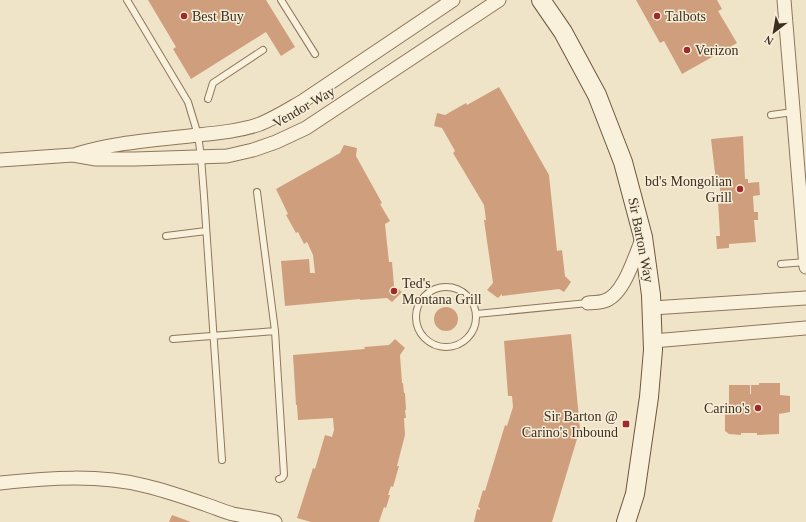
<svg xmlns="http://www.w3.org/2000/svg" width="806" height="522" font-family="Georgia,serif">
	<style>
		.building { fill: #cf9f7d }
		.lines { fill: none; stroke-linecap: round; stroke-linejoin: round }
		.service-casing { stroke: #8d765c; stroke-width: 8 }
		.minor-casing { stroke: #8d765c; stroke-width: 15 }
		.secondary-casing { stroke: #6f573f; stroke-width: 20 }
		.service { stroke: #faf1dc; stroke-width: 6 }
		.minor { stroke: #faf1dc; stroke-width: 13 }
		.secondary { stroke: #faf1dc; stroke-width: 18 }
		.poi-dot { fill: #9e2a2b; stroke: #f7eed8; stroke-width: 1.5 }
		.labels { text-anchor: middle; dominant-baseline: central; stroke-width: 3; stroke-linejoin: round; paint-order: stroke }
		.poi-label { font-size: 14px; fill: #3d2e20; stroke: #f7eed8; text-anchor: start }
		.street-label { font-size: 14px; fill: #3d2e20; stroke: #f7eed8 }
	</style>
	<rect width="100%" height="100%" fill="#f0e4c8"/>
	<path class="building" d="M148,0H266L295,47L281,56L266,32L191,79L173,49L176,47Z
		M636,0H717L722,9L718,11L737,43L682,74L664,41L660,43Z
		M499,87L549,175L557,251L562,250L565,276L571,282L564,292L559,289L502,296V294L498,298L487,290L493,283L484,220H486L484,205L453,153L455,151L442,128L434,126L437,113L445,115L466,103L467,105Z
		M743,136L745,179H748V183L759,182L760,195L753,196L754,212H758V220H754L756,242L729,244V248L717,249L716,236H720L718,200H721L719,180L716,181L711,139Z
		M344,145L357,148L356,156L382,203L380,204L390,221L385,224L389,262H392L394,286L402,292L392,302L387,298L360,300V299L285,306L281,261L309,259L310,273H315L313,255L307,242L304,244L298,232L296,233L286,215L288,214L276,189L340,153Z
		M434 319a12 12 0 1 1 24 0a12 12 0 1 1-24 0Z
		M571,334L580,429L552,522H474L477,509L480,510V508L478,507L483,490L485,491L505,425L507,426L513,407L512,396H508L504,341Z
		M395,339L405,348L400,355L402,383H403L404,393H405L406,410H405L406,418H404L405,435L397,466H399L393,487L391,486L388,495H390L386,508L384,507L379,522H311L297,518L313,468L315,469L325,435L332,437L334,430L333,418L298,420L297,405H296L293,355L365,349L364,347L389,345Z
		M759,383H780V395L790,396V412L779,414V434L757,435V433H741V435L729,434L725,431V404H729V385H750V394H751V385H759Z
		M172,515L191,522H169Z"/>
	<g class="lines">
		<defs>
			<path id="service" d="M127,0L188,102L198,135L201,157L204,196L222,460
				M281,0L315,54
				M208,99L213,83L263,50
				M771,115L793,112
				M257,192L275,331L284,475L282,478L279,479
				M166,236L206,231
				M781,264L806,262
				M416 317a30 30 0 1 1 60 0a30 30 0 1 1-60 0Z
				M476,314L588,303
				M173,339L275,331"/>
			<path id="minor" d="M784,0L806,267
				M77,154C115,142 157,140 197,135C218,133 240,131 260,124C275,118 289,109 303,101L453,0
				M0,160L73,155L96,159H135L227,156L253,150L276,142L306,128L499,0
				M588,303C593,302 599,303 604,301C624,296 635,255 643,237
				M652,308L806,298
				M653,341L806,328
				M0,483C48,478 99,474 146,486C167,491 187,498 207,505C216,508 225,512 233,514C247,517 261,518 275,522"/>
			<path id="secondary" d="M541,0L563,32L597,95L623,162L643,237L651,295L653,350L649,397L635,494L626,522"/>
		</defs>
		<use href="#service" class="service-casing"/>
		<use href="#minor" class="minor-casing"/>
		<use href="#secondary" class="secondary-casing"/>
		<use href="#service" class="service"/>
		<use href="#minor" class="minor"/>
		<use href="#secondary" class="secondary"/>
	</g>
	<g class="poi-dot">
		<circle cx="184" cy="16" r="4"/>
		<circle cx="657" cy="16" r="4"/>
		<circle cx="687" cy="50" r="4"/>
		<circle cx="740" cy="189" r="4"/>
		<circle cx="394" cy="291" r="4"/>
		<circle cx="758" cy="408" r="4"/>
		<rect x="622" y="420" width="8" height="8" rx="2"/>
	</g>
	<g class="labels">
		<g class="poi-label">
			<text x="192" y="16">Best Buy</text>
			<text x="665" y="16">Talbots</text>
			<text x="695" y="50">Verizon</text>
			<text x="732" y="181" text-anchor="end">bd's Mongolian<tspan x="732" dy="16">Grill</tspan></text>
			<text x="402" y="283">Ted's<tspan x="402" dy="16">Montana Grill</tspan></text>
			<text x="750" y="408" text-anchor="end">Carino's</text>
			<text x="618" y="416" text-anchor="end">Sir Barton @<tspan x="618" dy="16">Carino's Inbound</tspan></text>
		</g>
		<g class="street-label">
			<text transform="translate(304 107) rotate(-30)">Vendor Way</text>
			<text transform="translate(641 240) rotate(79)">Sir Barton Way</text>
		</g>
	</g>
	<g transform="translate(774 32) rotate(211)" stroke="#f7eed8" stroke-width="3" paint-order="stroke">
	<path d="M0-3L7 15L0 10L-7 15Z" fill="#3d2e20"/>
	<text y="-6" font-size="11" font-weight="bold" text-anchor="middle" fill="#3d2e20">N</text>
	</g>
</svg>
